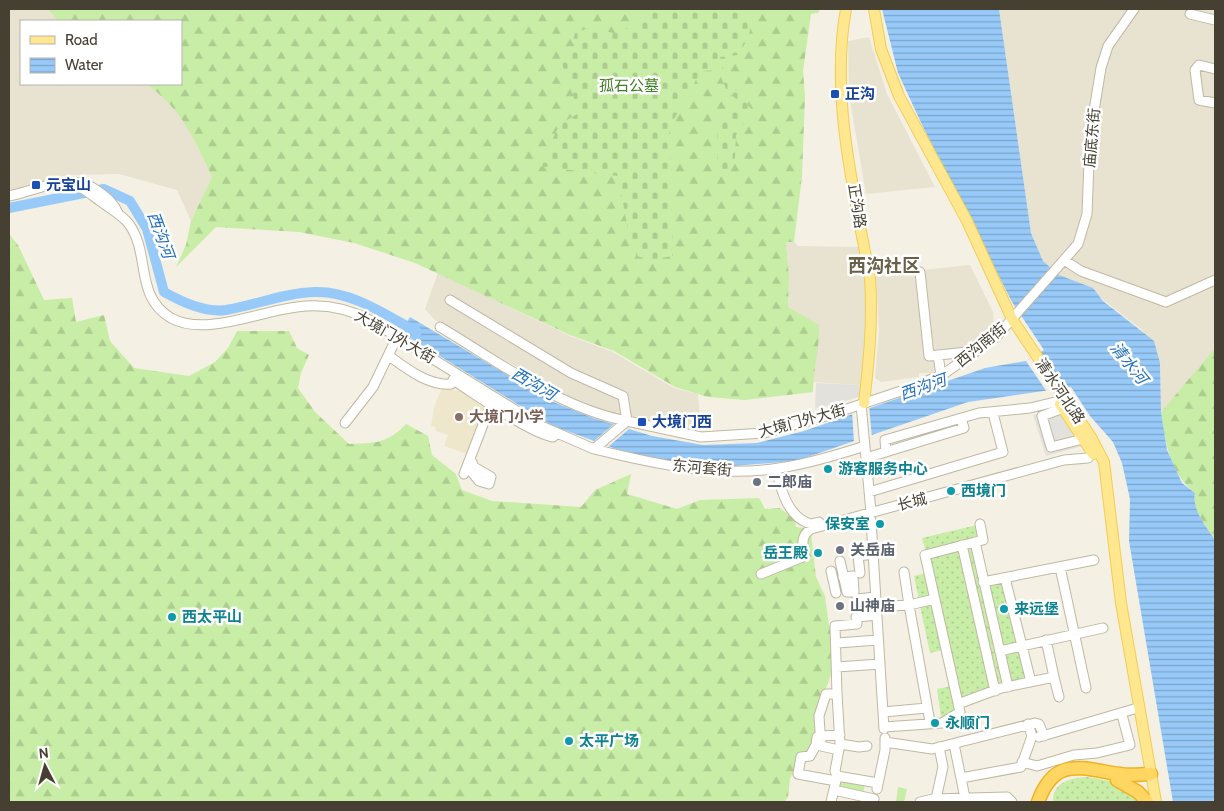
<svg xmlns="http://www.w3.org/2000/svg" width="1224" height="811" font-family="Cabin,'Noto Sans SC',sans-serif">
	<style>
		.residential { fill: #e8e2d0 }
		.education { fill: #efe7cb }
		.grass { fill: url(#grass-dots) }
		.forest { fill: url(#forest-firs) }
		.cemetery { fill: url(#cemetery-stones) }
		.park { fill: #c8eda6 }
		.parking { fill: #e3e1dc }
		.water { fill: url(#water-rules) }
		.pier { fill: #f4f0e3 }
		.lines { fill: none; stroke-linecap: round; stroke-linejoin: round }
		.river { stroke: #97caf8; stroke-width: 10 }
		.minor-casing { stroke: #c0b8a4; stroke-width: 11 }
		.major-casing { stroke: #f1cd53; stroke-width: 12 }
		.highway-casing { stroke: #efb221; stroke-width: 15 }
		.minor { stroke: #fff; stroke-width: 9 }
		.major { stroke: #ffe790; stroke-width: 10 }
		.highway { stroke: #ffd662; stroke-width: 12 }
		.transit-dot { fill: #1a4fb4; stroke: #fff; stroke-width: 2 }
		.education-dot { fill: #8d6e63; stroke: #fff; stroke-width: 2 }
		.culture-dot { fill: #0f9aa8; stroke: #fff; stroke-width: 2 }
		.worship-dot { fill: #6b7280; stroke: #fff; stroke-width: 2 }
		.labels { text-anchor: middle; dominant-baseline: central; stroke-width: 5; stroke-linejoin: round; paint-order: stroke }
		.park-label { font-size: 15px; fill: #3d7e20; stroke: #fff }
		.transit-label { font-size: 15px; font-weight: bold; fill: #164399; stroke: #fff; text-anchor: start }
		.street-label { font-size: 15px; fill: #464032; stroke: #fff }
		.education-label { font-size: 15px; font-weight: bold; fill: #785e54; stroke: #fff; text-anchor: start }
		.culture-label { font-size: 15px; font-weight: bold; fill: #0d838f; stroke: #fff; text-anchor: start }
		.worship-label { font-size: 15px; font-weight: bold; fill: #5b616d; stroke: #fff; text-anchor: start }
		.water-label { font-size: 16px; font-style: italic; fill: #2070bd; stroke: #fff }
		.quarter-label { font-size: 18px; font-weight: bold; fill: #6a5f48; stroke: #fff }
	</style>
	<defs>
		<pattern id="grass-dots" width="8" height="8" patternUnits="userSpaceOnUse" patternTransform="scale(1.25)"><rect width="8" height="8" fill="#c8eda6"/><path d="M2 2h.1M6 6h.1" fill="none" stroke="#adcc8f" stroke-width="1.8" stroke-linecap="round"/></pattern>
		<pattern id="forest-firs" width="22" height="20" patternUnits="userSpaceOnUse" patternTransform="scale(1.25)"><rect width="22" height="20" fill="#c8eda6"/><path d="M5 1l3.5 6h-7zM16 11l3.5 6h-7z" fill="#adcc8f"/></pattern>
		<pattern id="cemetery-stones" width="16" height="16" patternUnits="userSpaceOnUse" patternTransform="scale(1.25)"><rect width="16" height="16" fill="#c8eda6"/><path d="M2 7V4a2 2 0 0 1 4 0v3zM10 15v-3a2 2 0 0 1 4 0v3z" fill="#adcc8f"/></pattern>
		<pattern id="water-rules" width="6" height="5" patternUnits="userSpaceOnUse" patternTransform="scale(1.25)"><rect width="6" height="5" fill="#97caf8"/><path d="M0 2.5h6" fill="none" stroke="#7da5c9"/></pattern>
	</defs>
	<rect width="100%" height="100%" fill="#f4f0e3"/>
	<path class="residential" d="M9,9H48L58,21H21V84H145L167,99L190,129L212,177L191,221L177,190L119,174L69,175L9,191Z
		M999,9H1215V348L1161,412L1160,363L1142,330L1086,286L1059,275L1043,261L1031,233Z
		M869,37L887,94L935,187L866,194L849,94L848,41Z
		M786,241L794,242L798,246L860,247L866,286V330L861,385L813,382V373L798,314L788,307L789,276Z
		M970,265L993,312L994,329L975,348L938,353L936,370L931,373H919V377L881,382L875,378L879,331L876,275Z
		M438,273L570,336L613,352L674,388L698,394L700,419L705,420V429L619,417L580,403L435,320L425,309Z"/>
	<path class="education" d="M442,388L469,392L487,403L470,455L444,446L448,435L436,431L435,427L431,426L434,407Z"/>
	<path class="grass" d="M977,525L980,539L926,552L922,538Z
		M973,546L1003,684L1001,686L996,684L966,547Z
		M956,550L960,551L992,685L988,691L960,700L930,556Z
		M926,573L932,598L919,600L914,576Z
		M1002,580L1018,643L1004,649L988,583Z
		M934,604L943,650L930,653L920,606Z
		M1019,649L1027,679L1012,684L1009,679L1005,652Z
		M952,686L957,710L941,718L937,689Z
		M1087,777C1114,782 1122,780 1139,802H1053C1052,782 1071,778 1087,777Z"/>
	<path class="forest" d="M48,9H820L818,13L811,14L803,71L805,96L802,176L794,242H786L789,276L788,307L819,325C820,348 813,369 813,392L745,400L708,397L675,387L614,351L570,335L415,263L354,243L299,232L216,227L176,267L186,245L191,221L212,177C195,140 180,105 145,84H181V21H58Z
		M9,234L18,245L44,300L72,298L76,322L104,315L110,341L134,368L189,376L215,362L228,348L237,331H289L297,348L309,355L301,373L298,388L315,412L349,444C375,443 387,444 406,424L428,436L432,455L456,474L462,490L492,501L581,507L595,490L631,474L627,494L677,509L700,500L759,498L765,509L780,508L795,520L796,527L804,528L811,533L816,577L825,596L829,626L835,636V662L819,709L816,739L807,755L800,756L790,779L788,797L784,802H9Z
		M1215,348V540L1195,510V493C1169,472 1166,444 1161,412Z"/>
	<path class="cemetery" d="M642,9H752L749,37L738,55L720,57C724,79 739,94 752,110L736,135L735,158L730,172H718L717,128L738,101L726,89L718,70L701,71L669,128L673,256L650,260L637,256L629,235L618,176L539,166L560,124L579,113L559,55L576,48L573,41L575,33L588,28L614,33L639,24Z"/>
	<path class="park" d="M838,777L865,783L863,794L836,788Z
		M898,787L907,789L904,802H896Z"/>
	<path class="parking" d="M816,383L861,385L859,397L815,409Z
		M1056,404L1083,446L1046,456L1033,415L1038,413V408Z"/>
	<path class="water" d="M882,9H999L1031,233L1043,261L1059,275L1093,288L1103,301L1154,341L1160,363L1161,412L1167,450L1182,483L1195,493C1192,511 1206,526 1215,540V802H1173L1129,541L1130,499L1122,463L1113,442L1090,416L1071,387L968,402L796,461L719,467L684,464L622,451L553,426L401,332L410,317L551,401L593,418L652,436L703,445L757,443L804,431L985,368L1026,361L1044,350L1012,302L924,129L898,73Z"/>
	<path class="pier" d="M1041,352L1065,388L1057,393L1049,395L1026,361Z
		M869,405L872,438L854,443L852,411Z
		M614,424L629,429L609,446L594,441Z"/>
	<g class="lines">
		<path class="river" d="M9,208L104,189L130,201L147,229L164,292C182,302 205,313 226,310C256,305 284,293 315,292C352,291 386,315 417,332"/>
		<defs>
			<path id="minor" d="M1190,14L1215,20
				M1215,69L1199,65L1195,70L1199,100L1215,103
				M67,182C80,185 89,193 100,201C109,208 122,215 129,224C151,255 134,296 171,318C205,337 260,311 297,307C323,303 347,308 370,320L541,426L594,449L627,421L701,437L764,433L823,417L916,386L945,373L996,337L1078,244L1087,214L1090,135L1101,68L1108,46L1134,9
				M9,196C39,190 70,171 98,191C107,198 113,202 118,213
				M1064,260L1081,271L1166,302L1215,280
				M920,272L929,356L977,351
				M440,327C497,361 561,409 627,421L623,396L571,373L450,300
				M938,355L941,375
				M389,356C406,368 428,386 451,384L453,380
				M457,374L453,380C477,395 528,432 553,437L556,433
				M861,404L871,512
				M1063,408L1042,416L1051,447L1083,439
				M345,423L373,387L397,337
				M594,449C655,464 716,478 779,468C808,464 837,455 865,446
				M886,452L885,440L979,413L1030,408L1059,401
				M866,458L964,428L961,419
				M776,469C781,490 788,518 811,524L819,522
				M470,470L479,481L489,484L491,477L474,467L470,458
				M464,474L491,404
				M869,492L1003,452L993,413
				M871,520L884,729
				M975,542L1008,687
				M962,545L995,691
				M840,561L847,592H854L853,576L843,577
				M1060,567L1086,688
				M831,571L836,593
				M904,572L909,605L935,599
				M860,573L858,556L873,554
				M761,574L805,556C802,545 801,535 811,529L1064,460L1088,458
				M1005,578L1031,682
				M983,582L1094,560
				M875,597L857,599L859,617L876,615
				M875,607L909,605L930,722
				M1046,640L1054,677
				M837,643L878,640
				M1000,651L1103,628
				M837,667L880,664
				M837,694L835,626L857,624L856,617H859
				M958,704L1001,688L1054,677L1059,697
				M883,712L927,708
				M884,727L942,723L960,712L925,555L983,540L980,524
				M820,736L840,735
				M817,737L816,745L810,756L801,757L798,774L836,781
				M1039,737L1134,709
				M885,742L932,749L1035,723L1039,724L1044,736
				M954,744L965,798
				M839,750L821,746L819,716L826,694H837L840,744
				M1022,762L1037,766L1074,755L1097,753L1130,745L1122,715
				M837,776L835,771L840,744L859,747L867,746
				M961,778L1021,767L1032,736L1028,724
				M877,789L885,750V738
				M834,790L874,799
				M936,799L943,767L939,747
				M831,802L837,776L878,783
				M920,802L933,799L1007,797L1012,802"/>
			<path id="major" d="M846,9C830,95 854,192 870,278C873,320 869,361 864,403
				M874,9L881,49L899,96L967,221L1012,319L1091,437L1104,462L1121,603L1156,802
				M1060,404L1093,454"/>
			<path id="highway" d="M1117,780L1138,792L1147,802
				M1038,802C1055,755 1082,769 1120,774C1130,776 1141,774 1151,774"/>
		</defs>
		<use href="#minor" class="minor-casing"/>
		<use href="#major" class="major-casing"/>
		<use href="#highway" class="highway-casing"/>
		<use href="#minor" class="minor"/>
		<use href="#major" class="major"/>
		<use href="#highway" class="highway"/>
	</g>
	<g class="transit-dot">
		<rect x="830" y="89" width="10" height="10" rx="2.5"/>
		<rect x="31" y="180" width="10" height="10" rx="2.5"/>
		<rect x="637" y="417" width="10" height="10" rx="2.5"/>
	</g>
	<circle class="education-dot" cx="459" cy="417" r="5"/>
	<g class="culture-dot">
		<circle cx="828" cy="469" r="5"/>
		<circle cx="951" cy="491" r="5"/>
		<circle cx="880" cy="524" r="5"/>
		<circle cx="818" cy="553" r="5"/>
		<circle cx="1004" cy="609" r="5"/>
		<circle cx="172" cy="617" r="5"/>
		<circle cx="935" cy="723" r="5"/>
		<circle cx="569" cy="741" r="5"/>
	</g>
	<g class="worship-dot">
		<circle cx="757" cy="482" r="5"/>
		<circle cx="840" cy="550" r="5"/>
		<circle cx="840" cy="606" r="5"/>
	</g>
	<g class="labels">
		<g class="park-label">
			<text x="629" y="86">孤石公墓</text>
		</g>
		<g class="transit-label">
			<text x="845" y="94">正沟</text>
			<text x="46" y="185">元宝山</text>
			<text x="652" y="422">大境门西</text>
		</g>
		<g class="street-label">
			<text transform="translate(1092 138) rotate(-85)">庙底东街</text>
			<text transform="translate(857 206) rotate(81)">正沟路</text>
			<text transform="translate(395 337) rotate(30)">大境门外大街</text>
			<text transform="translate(981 345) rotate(-39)">西沟南街</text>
			<text transform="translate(1060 391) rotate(56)">清水河北路</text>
			<text transform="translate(802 421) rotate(-15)">大境门外大街</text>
			<text transform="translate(702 468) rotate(5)">东河套街</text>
			<text transform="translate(912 502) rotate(-14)">长城</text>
		</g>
		<g class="education-label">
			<text x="469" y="417">大境门小学</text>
		</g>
		<g class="culture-label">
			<text x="838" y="469">游客服务中心</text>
			<text x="961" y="491">西境门</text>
			<text x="870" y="524" text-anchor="end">保安室</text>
			<text x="808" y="553" text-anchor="end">岳王殿</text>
			<text x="1014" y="609">来远堡</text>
			<text x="182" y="617">西太平山</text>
			<text x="945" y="723">永顺门</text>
			<text x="579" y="741">太平广场</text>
		</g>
		<g class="worship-label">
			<text x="767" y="482">二郎庙</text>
			<text x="850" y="550">关岳庙</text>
			<text x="850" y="606">山神庙</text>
		</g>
		<g class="water-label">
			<text transform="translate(161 235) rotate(70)">西沟河</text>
			<text transform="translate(1129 363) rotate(51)">清水河</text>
			<text transform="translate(534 384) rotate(30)">西沟河</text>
			<text transform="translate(923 387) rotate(-19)">西沟河</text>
		</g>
		<g class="quarter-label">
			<text x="884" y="266">西沟社区</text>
		</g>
	</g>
	<rect width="1224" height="811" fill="none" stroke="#464032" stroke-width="20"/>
	<rect x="20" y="20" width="162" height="65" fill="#ffffff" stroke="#b5b3ad"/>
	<rect x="30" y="36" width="25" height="8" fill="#ffe790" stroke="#b5b3ad"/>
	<text x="65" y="45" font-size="15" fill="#464032">Road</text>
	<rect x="30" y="58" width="25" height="15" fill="url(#water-rules)" stroke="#b5b3ad"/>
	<text x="65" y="70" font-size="15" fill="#464032">Water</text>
	<g transform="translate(45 766) rotate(354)" stroke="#ffffff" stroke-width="4" paint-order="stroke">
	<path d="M0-4L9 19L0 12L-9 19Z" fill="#464032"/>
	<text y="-8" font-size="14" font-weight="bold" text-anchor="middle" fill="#464032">N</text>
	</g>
</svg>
